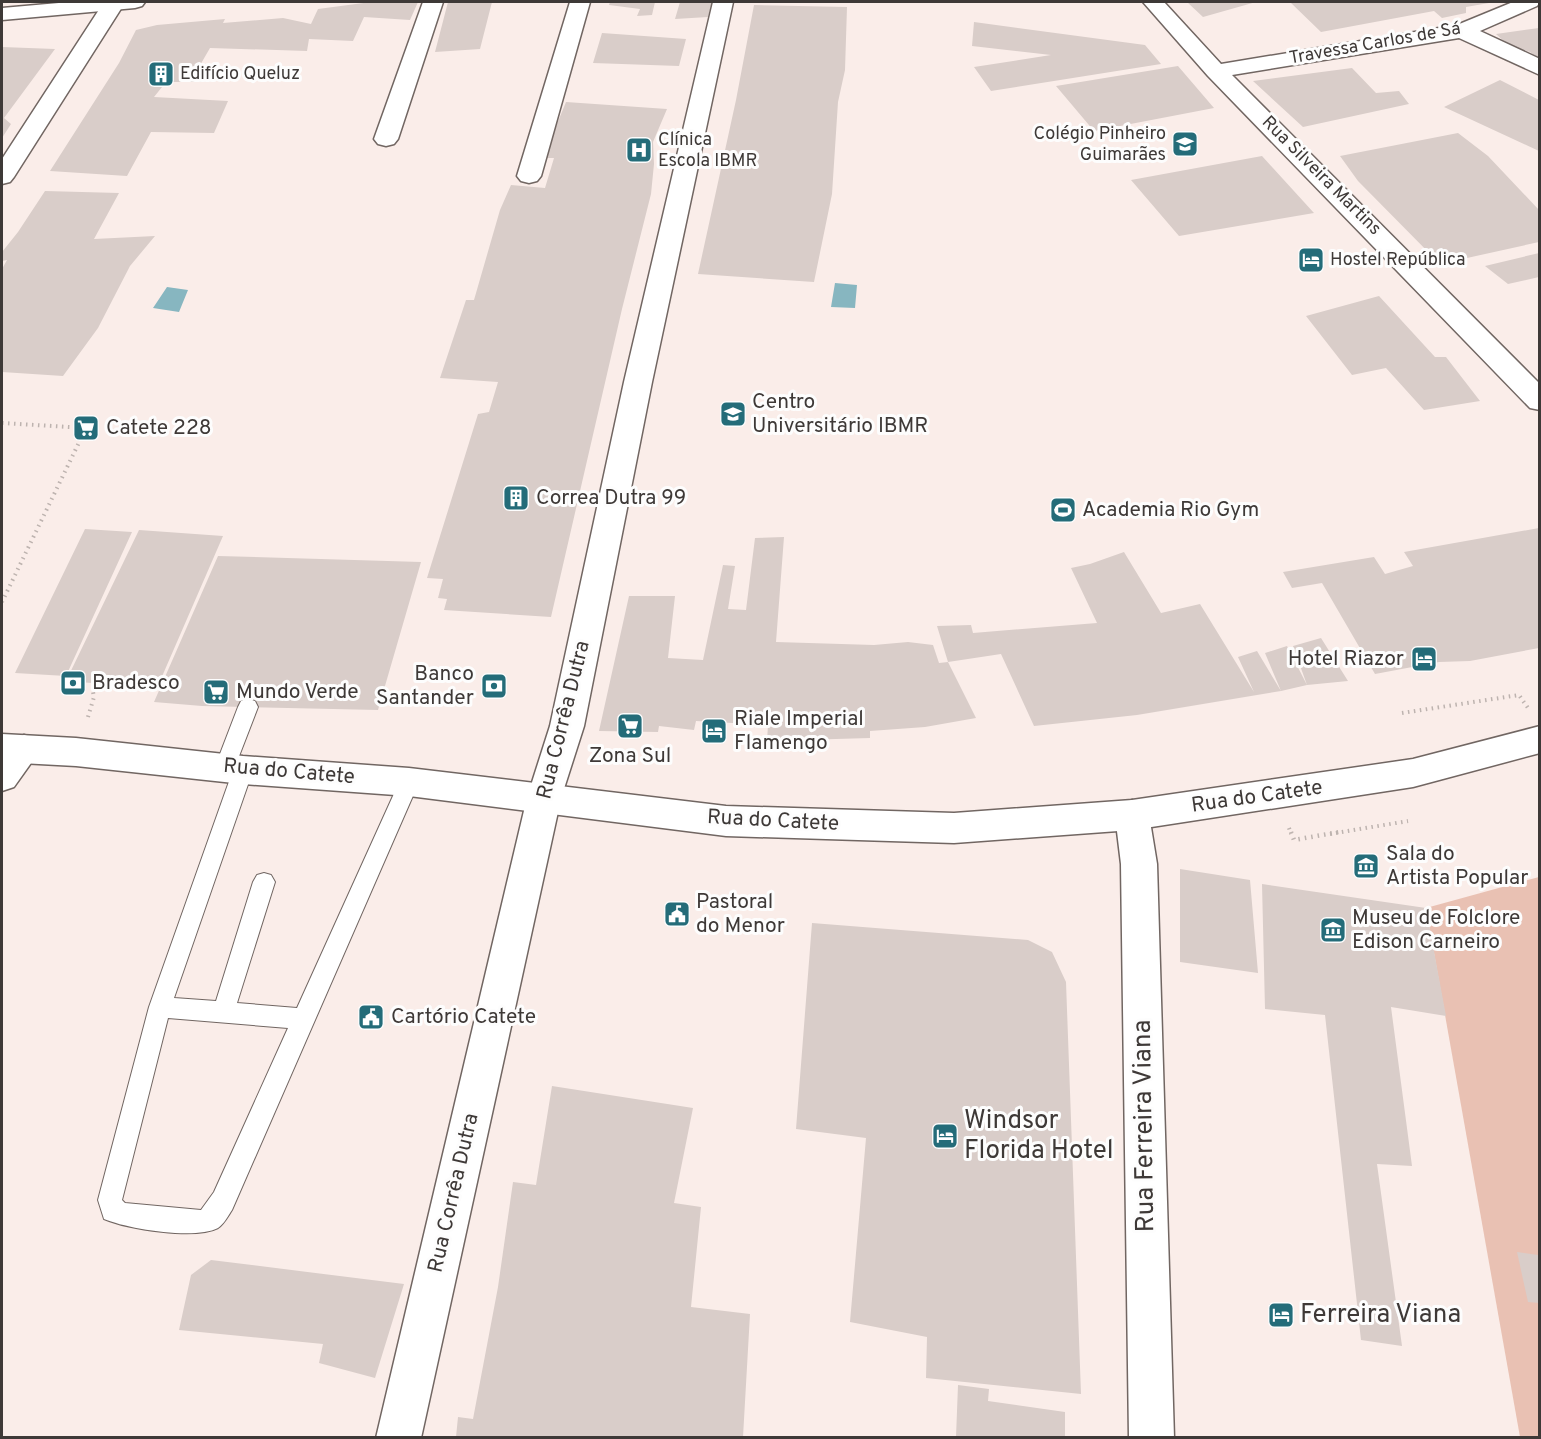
<svg xmlns="http://www.w3.org/2000/svg" width="1541" height="1439" font-family="Overpass,sans-serif">
	<style>
		.green { fill: #e9c1b3 }
		.water { fill: #87b6c0 }
		.building { fill: #d9cdc9 }
		.lines { fill: none; stroke-linecap: round; stroke-linejoin: round }
		.service-casing { stroke: #716662; stroke-width: 2 }
		.minor-casing { stroke: #716662; stroke-width: 3 }
		.secondary-casing { stroke: #716662; stroke-width: 3 }
		.path-far1 { stroke: #bdb3af; stroke-width: 4; stroke-dasharray: 1.5 4.5; stroke-linecap: butt }
		.path { stroke: #bdb3af; stroke-width: 4.5; stroke-dasharray: 1.5 5; stroke-linecap: butt }
		.service { fill: #fff; fill-rule: evenodd }
		.minor { fill: #fff; fill-rule: evenodd }
		.secondary { fill: #fff; fill-rule: evenodd }
		.labels { text-anchor: middle; dominant-baseline: central; stroke-width: 6; stroke-linejoin: round; paint-order: stroke }
		.far-street-label { font-size: 18px; fill: #3e3937; stroke: #fdfdfd }
		.far-poi-label { font-size: 18px; fill: #3e3937; stroke: #fdfdfd; text-anchor: start }
		.poi-label { font-size: 21px; fill: #3e3937; stroke: #fdfdfd; text-anchor: start }
		.street-label { font-size: 21px; fill: #3e3937; stroke: #fdfdfd }
		.near-poi-label { font-size: 26px; fill: #3e3937; stroke: #fdfdfd; text-anchor: start }
		.near-street-label { font-size: 26px; fill: #3e3937; stroke: #fdfdfd }
	</style>
	<rect width="100%" height="100%" fill="#faede9"/>
	<path class="green" d="M1539,877V1437H1520L1426,908Z"/>
	<path class="water" d="M835,283L857,285L855,308L831,307Z
		M167,287L188,290L179,312L153,308Z"/>
	<path class="building" d="M371,2H418L410,20L364,17L353,41L309,39L307,51L210,48L199,67L216,66L203,82H166L154,97L228,101L214,133L151,132L127,176L50,171L119,63L136,30L157,25L225,19L223,23L283,18L311,24L318,9Z
		M448,2H492L480,49L435,52Z
		M610,2H655L652,15L637,16L640,9L609,5Z
		M680,2H712L708,17L675,19Z
		M1187,2H1256L1203,17Z
		M1299,2H1489V3L1466,7V13L1442,18L1434,11L1321,32L1291,3Z
		M754,5L847,7L845,70L838,102L832,194L814,282L698,274L736,100Z
		M974,22L1145,45L1161,64L991,91L974,67L1051,55L972,46Z
		M1539,28V60L1530,52L1508,45L1496,34Z
		M602,33L686,39L679,66L593,63Z
		M2,47L55,49L4,118L11,124L2,138Z
		M1178,66L1214,108L1094,131L1056,86Z
		M1352,68L1376,93L1399,91L1409,104L1303,127L1253,81Z
		M1500,80L1539,100V151L1444,107Z
		M566,102L667,109L653,142L654,164L651,194L622,309L551,617L444,610L447,599L438,598L443,579L427,578L478,414L489,412L498,382L440,378L466,300H474L500,210L511,185L545,188L554,158H543Z
		M1458,133L1488,156L1539,210V242L1440,264L1358,181L1340,156Z
		M1262,156L1314,213L1179,236L1131,180Z
		M45,191L119,193L94,239L155,236L130,266L98,328L63,376L2,372V269L7,260L2,261V252L18,232Z
		M1539,253V277L1508,284L1485,266Z
		M1379,296L1435,357H1446L1480,401L1424,410L1386,368L1352,375L1306,316Z
		M1539,528V648L1470,661L1439,662L1375,674L1322,583L1292,588L1283,572L1374,557L1385,574L1413,566L1404,552Z
		M85,529L132,532L66,676L15,673Z
		M139,530L223,536L157,688L66,681Z
		M784,537L776,642L874,645L908,642L933,645L939,663L948,662L976,718L925,727L870,731V738L767,741L768,725L696,721L694,730L659,726L658,732L599,731L629,596H675L668,658L703,660L723,565L735,566L728,609L746,610L755,538Z
		M1124,552L1161,613L1200,604L1254,692L1238,657L1257,651L1281,691L1137,715L1034,726L1001,654L948,662L937,626L971,625L973,633L1097,623L1071,568L1090,564Z
		M218,556L421,562L378,710L202,706L154,702Z
		M1321,638L1348,681L1307,685L1281,691L1265,653L1287,646L1307,685L1293,646Z
		M1180,869L1250,880L1258,973L1180,962Z
		M1262,884L1426,908L1446,1016L1391,1007L1412,1166L1377,1164L1402,1346L1361,1340L1325,1015L1265,1009Z
		M812,923L1028,940L1052,952L1066,982L1081,1394L926,1378L927,1337L850,1322L866,1138L796,1129Z
		M552,1086L693,1108L674,1203L701,1207L691,1307L750,1314L743,1437H456L458,1417L473,1419L498,1287L513,1182L536,1185Z
		M1517,1252L1538,1255L1539,1303L1528,1302Z
		M211,1260L404,1284L375,1378L319,1363L323,1344L179,1330L191,1275Z
		M958,1385L989,1389L988,1401L1065,1412V1437H956Z"/>
	<g class="lines">
		<defs>
			<path id="service" d="M248,699L255,701L258,707L236,764L243,762L250,764L253,770L174,998L216,1001L253,882L257,875L264,873L271,875L275,882L237,1003L297,1008L402,776L409,774L416,776L419,782L232,1210C228,1216 224,1224 218,1228C195,1240 128,1229 104,1219L98,1200L149,1007L232,773L225,775L218,773L215,767L238,707L241,701ZM168,1018L288,1028L214,1192L201,1210L125,1203L122,1200Z"/>
			<path id="minor" d="M104,2H122L124,4L14,177L10,182L2,184V159Z
				M423,2H443L398,139L394,144L386,146L378,144L374,139Z
				M570,2H590L541,176L537,181L529,183L521,181L517,176Z
				M713,2H733L652,382L584,726L561,798L421,1438H376L527,798L550,726L624,382Z
				M1143,2H1164L1221,64L1457,25L1513,2H1540L1537,6L1480,31L1540,59V75L1459,38L1232,75L1540,384V410L1530,408L1208,76Z
				M24,735L36,739L41,749L14,787L2,791C2,765 0,745 24,735Z
				M1132,800L1144,805L1149,815L1157,864L1174,1438H1129L1121,864L1115,815L1120,805Z"/>
			<path id="secondary" d="M70,2H145L142,6L135,8L2,20V8Z
				M1540,726V753L1413,787L1132,830L954,843L726,836L409,796L243,784L76,766L2,762V734L76,738L243,756L409,768L726,806L954,813L1132,800L1413,759Z"/>
		</defs>
		<use href="#service" class="service-casing"/>
		<use href="#minor" class="minor-casing"/>
		<use href="#secondary" class="secondary-casing"/>
		<path class="path-far1" d="M2,423L86,428L2,602
			M1402,713L1519,695L1528,708
			M88,717L94,697L93,692
			M1289,828L1291,834
			M1330,834L1408,821"/>
		<path class="path" d="M1291,832L1294,840L1339,832"/>
		<use href="#service" class="service"/>
		<use href="#minor" class="minor"/>
		<use href="#secondary" class="secondary"/>
	</g>
	<defs>
		<symbol id="building-square" viewBox="-11 -11 22 22"><rect x="-9" y="-9" width="18" height="18" rx="4" fill="#246c79" stroke="#fdfdfd"/><path d="M-4-6H4V6H1V3H-1V6H-4ZM-2.5-4.3h1.7v1.8h-1.7ZM.8-4.3h1.7v1.8H.8ZM-2.5-1h1.7V.8h-1.7ZM.8-1h1.7V.8H.8Z" fill="#fff"/></symbol>
		<symbol id="school-square" viewBox="-11 -11 22 22"><rect x="-9" y="-9" width="18" height="18" rx="4" fill="#246c79" stroke="#fdfdfd"/><path d="M0-5L7-2L0 1L-7-2ZM-4 1L0 2.5L4 1V4Q0 6-4 4Z" fill="#fff"/></symbol>
		<symbol id="hospital-square" viewBox="-11 -11 22 22"><rect x="-9" y="-9" width="18" height="18" rx="4" fill="#246c79" stroke="#fdfdfd"/><path d="M-5-5h3v3.5h4V-5h3V5h-3V1.5h-4V5h-3Z" fill="#fff"/></symbol>
		<symbol id="hotel-square" viewBox="-11 -11 22 22"><rect x="-9" y="-9" width="18" height="18" rx="4" fill="#246c79" stroke="#fdfdfd"/><path d="M-6-4.5h1.5V1H6V5H4.5V3h-9V5H-6ZM-4 0a1.8 1.8 0 1 1 3.6 0ZM.5 0V-2.5h3Q6-2.5 6 0Z" fill="#fff"/></symbol>
		<symbol id="university-square" viewBox="-11 -11 22 22"><rect x="-9" y="-9" width="18" height="18" rx="4" fill="#246c79" stroke="#fdfdfd"/><path d="M0-5L7-2L0 1L-7-2ZM-4 1L0 2.5L4 1V4Q0 6-4 4Z" fill="#fff"/></symbol>
		<symbol id="supermarket-square" viewBox="-11 -11 22 22"><rect x="-9" y="-9" width="18" height="18" rx="4" fill="#246c79" stroke="#fdfdfd"/><path d="M-6-5.5h2.5l.6 2H6L4.5 2H-2.5L-4.4-4H-6ZM-1.5 3.2a1.3 1.3 0 1 0 .1 0ZM3 3.2a1.3 1.3 0 1 0 .1 0Z" fill="#fff"/></symbol>
		<symbol id="stadium-square" viewBox="-11 -11 22 22"><rect x="-9" y="-9" width="18" height="18" rx="4" fill="#246c79" stroke="#fdfdfd"/><path d="M0-5a6.5 5 0 1 0 0 10a6.5 5 0 1 0 0-10ZM-3.5-1.8h7v3.6h-7Z" fill="#fff"/></symbol>
		<symbol id="bank-square" viewBox="-11 -11 22 22"><rect x="-9" y="-9" width="18" height="18" rx="4" fill="#246c79" stroke="#fdfdfd"/><path d="M-6-4H6V4H-6ZM0-2.3a2.3 2.3 0 1 0 0 4.6a2.3 2.3 0 1 0 0-4.6Z" fill="#fff"/></symbol>
		<symbol id="museum-square" viewBox="-11 -11 22 22"><rect x="-9" y="-9" width="18" height="18" rx="4" fill="#246c79" stroke="#fdfdfd"/><path d="M0-6L6-3V-2H-6V-3ZM-5-1h2V3h-2ZM-1-1h2V3h-2ZM3-1h2V3H3ZM-6 4H6V6H-6Z" fill="#fff"/></symbol>
		<symbol id="civic-square" viewBox="-11 -11 22 22"><rect x="-9" y="-9" width="18" height="18" rx="4" fill="#246c79" stroke="#fdfdfd"/><path d="M-.6-6.5H3V-4.5H.6V-3L4-1V1h2V6H-6V1h2V-1L-.6-3ZM-1.2 2.5V6h2.4V2.5Z" fill="#fff"/></symbol>
	</defs>
	<g fill-rule="evenodd">
		<use href="#building-square" x="146" y="59" width="30" height="30"/>
		<use href="#school-square" x="1170" y="129" width="30" height="30"/>
		<use href="#hospital-square" x="624" y="135" width="30" height="30"/>
		<use href="#hotel-square" x="1296" y="245" width="30" height="30"/>
		<use href="#university-square" x="718" y="399" width="30" height="30"/>
		<use href="#supermarket-square" x="71" y="413" width="30" height="30"/>
		<use href="#building-square" x="501" y="483" width="30" height="30"/>
		<use href="#stadium-square" x="1048" y="495" width="30" height="30"/>
		<use href="#hotel-square" x="1409" y="644" width="30" height="30"/>
		<use href="#bank-square" x="58" y="668" width="30" height="30"/>
		<use href="#bank-square" x="479" y="671" width="30" height="30"/>
		<use href="#supermarket-square" x="201" y="677" width="30" height="30"/>
		<use href="#supermarket-square" x="615" y="711" width="30" height="30"/>
		<use href="#hotel-square" x="699" y="716" width="30" height="30"/>
		<use href="#museum-square" x="1351" y="851" width="30" height="30"/>
		<use href="#civic-square" x="662" y="899" width="30" height="30"/>
		<use href="#museum-square" x="1318" y="915" width="30" height="30"/>
		<use href="#civic-square" x="356" y="1002" width="30" height="30"/>
		<use href="#hotel-square" x="930" y="1121" width="30" height="30"/>
		<use href="#hotel-square" x="1266" y="1300" width="30" height="30"/>
	</g>
	<g class="labels">
		<g class="far-street-label">
			<text transform="translate(1375 44) rotate(-10)">Travessa Carlos de Sá</text>
			<text transform="translate(1321 176) rotate(45)">Rua Silveira Martins</text>
		</g>
		<g class="far-poi-label">
			<text x="180" y="74">Edifício Queluz</text>
			<text x="1166" y="134" text-anchor="end">Colégio Pinheiro<tspan x="1166" dy="21">Guimarães</tspan></text>
			<text x="658" y="140">Clínica<tspan x="658" dy="21">Escola IBMR</tspan></text>
			<text x="1330" y="260">Hostel República</text>
		</g>
		<g class="poi-label">
			<text x="752" y="402">Centro<tspan x="752" dy="24">Universitário IBMR</tspan></text>
			<text x="106" y="428">Catete 228</text>
			<text x="536" y="498">Correa Dutra 99</text>
			<text x="1082" y="510">Academia Rio Gym</text>
			<text x="1404" y="659" text-anchor="end">Hotel Riazor</text>
			<text x="474" y="674" text-anchor="end">Banco<tspan x="474" dy="24">Santander</tspan></text>
			<text x="92" y="683">Bradesco</text>
			<text x="236" y="692">Mundo Verde</text>
			<text x="734" y="719">Riale Imperial<tspan x="734" dy="24">Flamengo</tspan></text>
			<text x="630" y="756" text-anchor="middle">Zona Sul</text>
			<text x="1386" y="854">Sala do<tspan x="1386" dy="24">Artista Popular</tspan></text>
			<text x="696" y="902">Pastoral<tspan x="696" dy="24">do Menor</tspan></text>
			<text x="1352" y="918">Museu de Folclore<tspan x="1352" dy="24">Edison Carneiro</tspan></text>
			<text x="391" y="1017">Cartório Catete</text>
		</g>
		<g class="street-label">
			<text transform="translate(564 720) rotate(-76)">Rua Corrêa Dutra</text>
			<text transform="translate(289 772) rotate(5)">Rua do Catete</text>
			<text transform="translate(1257 797) rotate(-8)">Rua do Catete</text>
			<text transform="translate(773 821) rotate(3)">Rua do Catete</text>
			<text transform="translate(454 1193) rotate(-77)">Rua Corrêa Dutra</text>
		</g>
		<g class="near-poi-label">
			<text x="964" y="1121">Windsor<tspan x="964" dy="30">Florida Hotel</tspan></text>
			<text x="1300" y="1315">Ferreira Viana</text>
		</g>
		<g class="near-street-label">
			<text transform="translate(1145 1126) rotate(-91)">Rua Ferreira Viana</text>
		</g>
	</g>
	<rect width="1541" height="1439" fill="none" stroke="#3e3937" stroke-width="6"/>
</svg>
